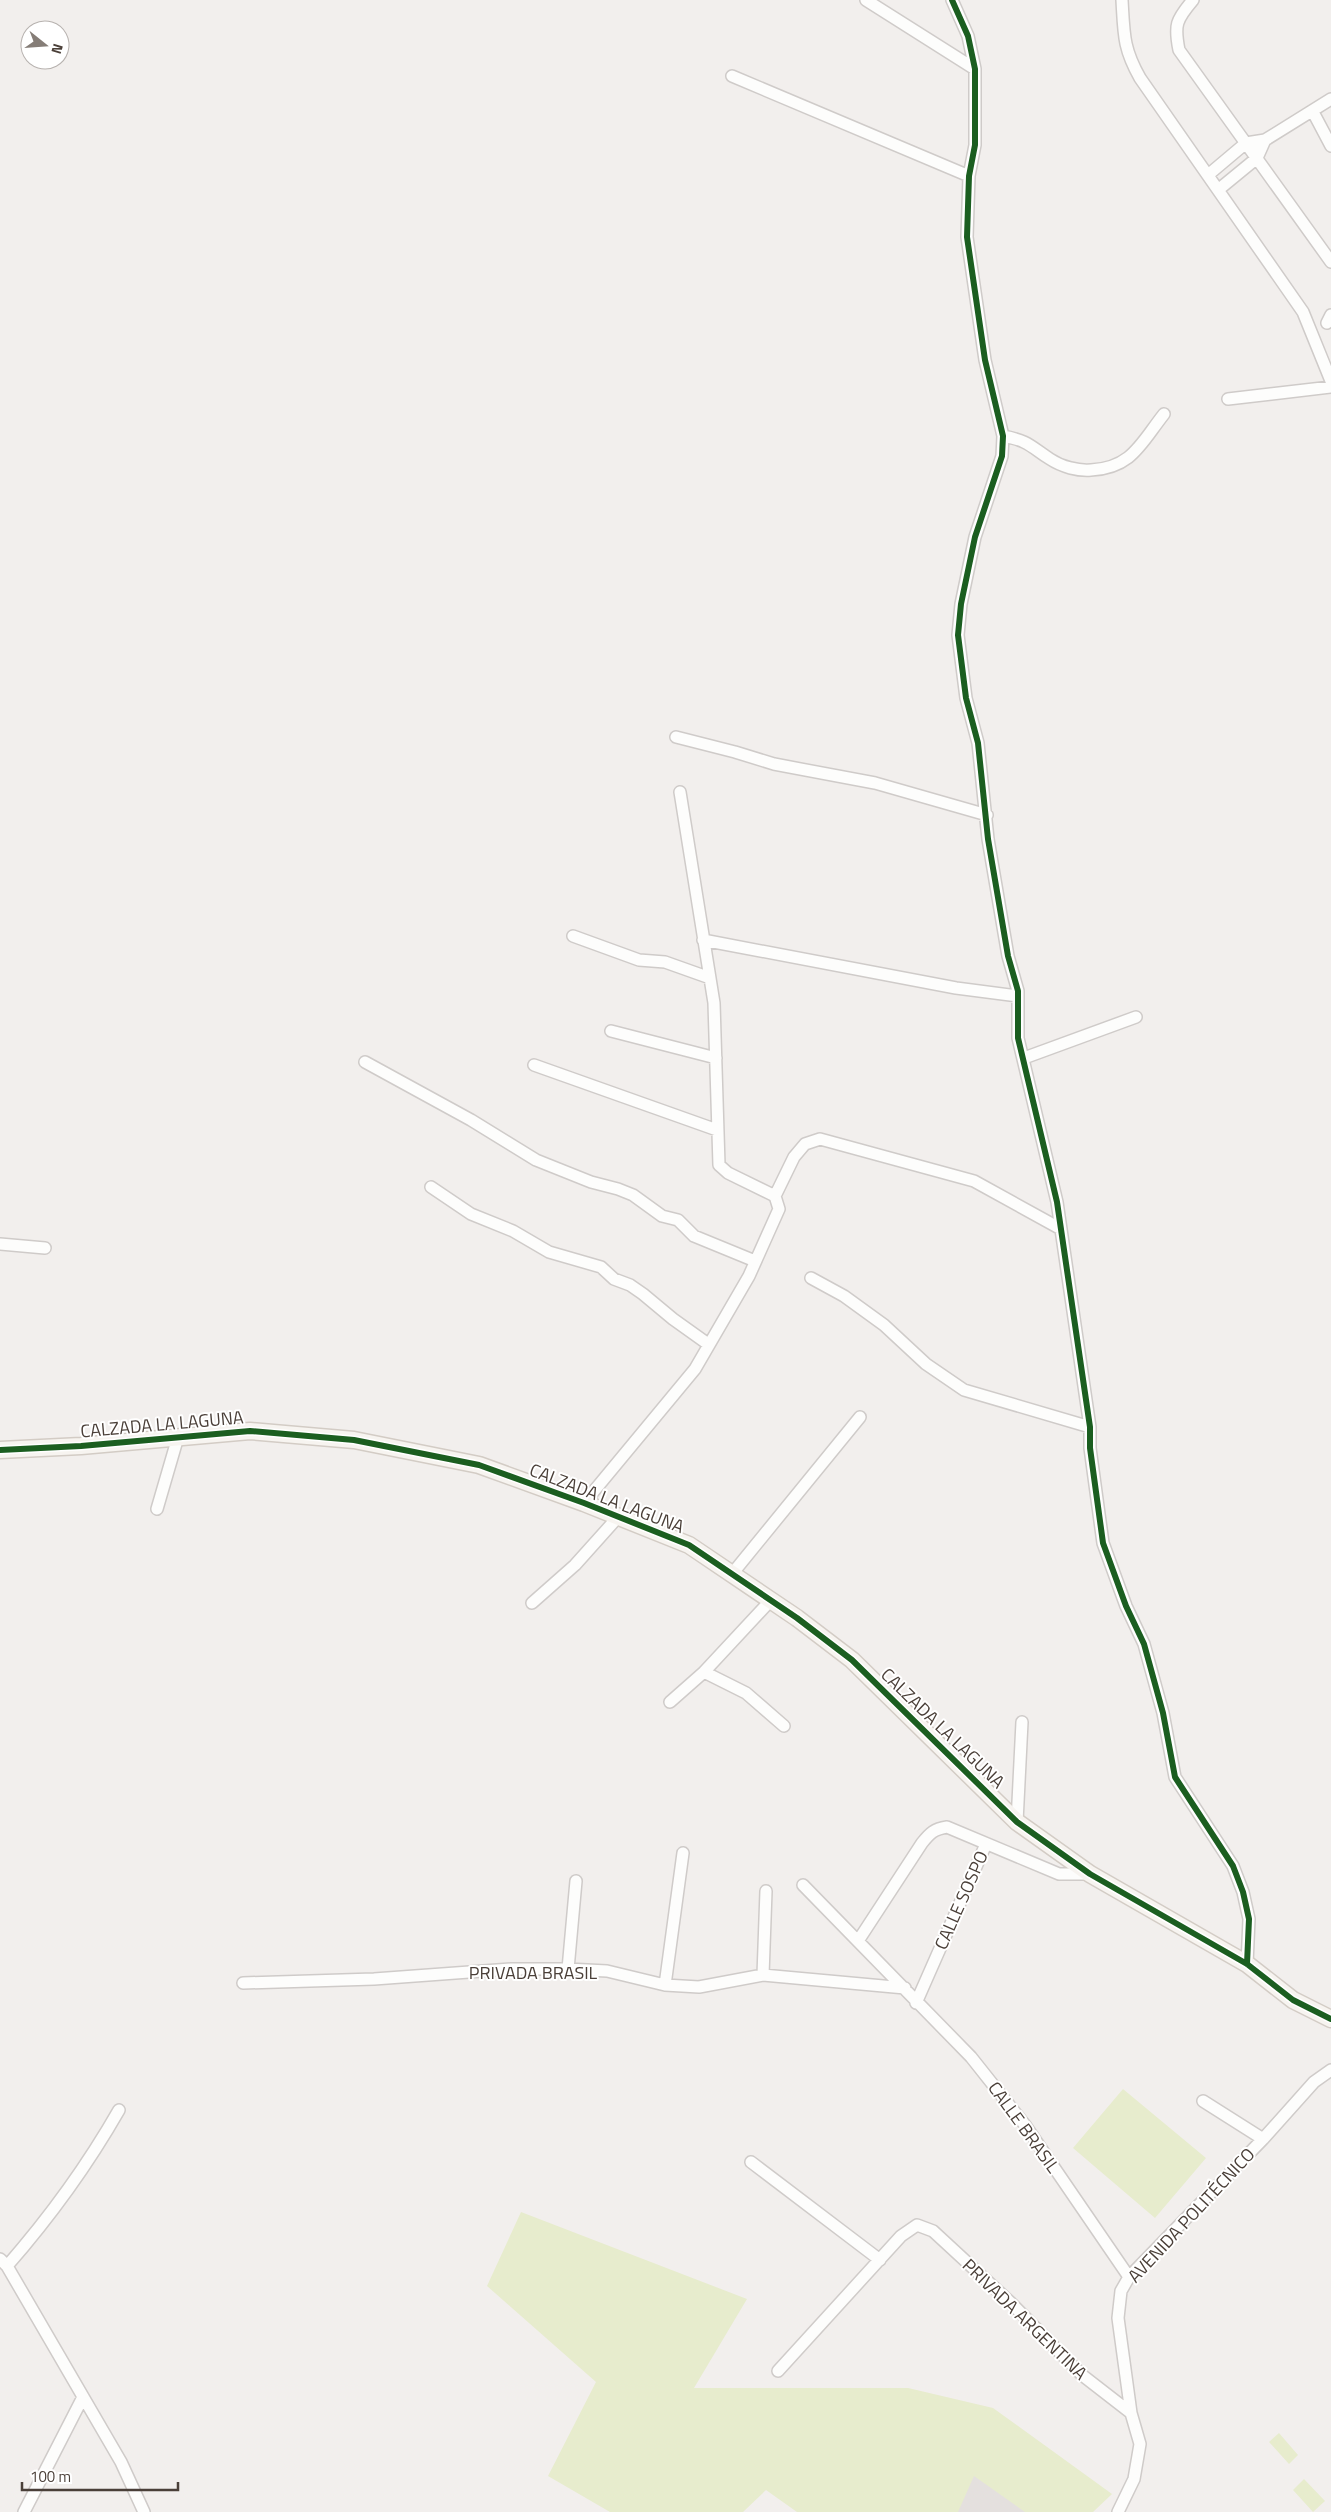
<svg xmlns="http://www.w3.org/2000/svg" width="1331" height="2512" font-family="'Titillium Web',sans-serif">
	<style>
		.green { fill: #e7eccd }
		.parking { fill: #e4e0de }
		.lines { fill: none; stroke-linecap: round; stroke-linejoin: round }
		.street-casing { stroke: #cfcbc9; stroke-width: 14 }
		.secondary-casing { stroke: #d3ccc5; stroke-width: 19 }
		.street { stroke: #fdfdfc; stroke-width: 11 }
		.secondary { stroke: #f7f4f0; stroke-width: 16 }
		.cycleway-casing { stroke: #fff; stroke-width: 9 }
		.cycleway { stroke: #1b5e20; stroke-width: 6 }
		.labels { text-anchor: middle; dominant-baseline: central; stroke-width: 4; stroke-linejoin: round; paint-order: stroke }
		.street-label { font-size: 18px; fill: #4a3f38; stroke: #fff }
	</style>
	<rect width="100%" height="100%" fill="#f2efed"/>
	<path class="green" d="M1123,2089L1206,2158L1155,2218L1073,2148Z
		M521,2212L747,2299L694,2388H908L993,2408L1112,2494L1093,2512H797L766,2490L743,2512H610L548,2476L596,2382L487,2286Z
		M1279,2433L1298,2455L1289,2464L1269,2442Z
		M1304,2479L1325,2501L1313,2512L1293,2490Z"/>
	<path class="parking" d="M974,2476L1025,2512H958Z"/>
	<g class="lines">
		<defs>
			<path id="street" d="M866,0L975,69
				M952,0L968,36L975,69V145L969,176L967,237L985,360L1003,436L1002,456L975,537L961,604L958,635L966,698L978,743L988,839L1008,956L1018,991V1038L1057,1202L1090,1427V1448L1103,1543L1126,1606L1144,1644L1163,1713L1175,1777L1233,1866L1243,1892L1249,1919L1247,1964
				M1122,0C1124,34 1123,48 1140,78L1303,312L1331,381
				M1193,0C1176,20 1174,25 1179,50L1331,262
				M732,76L969,176
				M1313,112L1331,146
				M1208,175L1246,143L1265,140L1331,99
				M1218,190L1257,158L1265,140
				M1327,323L1331,315
				M1228,399L1331,387
				M1003,436C1029,441 1030,446 1050,459C1062,467 1078,471 1091,470C1132,468 1141,443 1164,414
				M676,737L735,752L774,764L875,783L987,815
				M573,936L639,960L665,962L710,978
				M703,940L956,988L1018,996
				M611,1031L716,1058
				M1024,1058L1136,1017
				M365,1062L471,1120L536,1160L591,1182L618,1189L633,1195L662,1216L678,1220L694,1236L755,1261
				M534,1065L717,1130
				M431,1187L471,1214L513,1231L549,1252L601,1267L614,1279L630,1285L643,1294L673,1319L708,1344
				M775,1196L794,1157L805,1144L820,1139L974,1181L1061,1229
				M0,1244L45,1248
				M811,1278L844,1296L884,1325L926,1364L964,1390L1090,1427
				M584,1503L695,1369L749,1276L779,1209L775,1196L728,1173L719,1165L714,1003L680,792
				M157,1509L178,1437
				M732,1574L860,1417
				M532,1603L575,1565L618,1517
				M704,1672L746,1693L784,1726
				M670,1702L704,1672L771,1600
				M1017,1822L1022,1722
				M803,1885L971,2057L1025,2125L1129,2277
				M858,1941L922,1843C930,1833 934,1829 947,1827L1059,1874H1090
				M568,1969L576,1881
				M763,1975L766,1891
				M243,1983L374,1979L511,1969H568L607,1971L665,1985L699,1987L763,1975L905,1988
				M665,1985L683,1853
				M916,2003L986,1844
				M1203,2101L1263,2139
				M751,2162L880,2260
				M0,2259L7,2266L121,2462L144,2512
				M7,2266C49,2218 87,2166 119,2110
				M778,2371L901,2236L917,2225L933,2231L1011,2303L1082,2375L1131,2413
				M24,2512L83,2397
				M1118,2512L1134,2479L1140,2444L1131,2413L1118,2318L1121,2291L1129,2277L1263,2139L1314,2082L1331,2070"/>
			<path id="secondary" d="M0,1450L81,1446L250,1431L354,1440L479,1465L584,1503L689,1545L797,1618L852,1660L1017,1822L1090,1874L1247,1964L1293,2000L1331,2019"/>
		</defs>
		<use href="#street" class="street-casing"/>
		<use href="#secondary" class="secondary-casing"/>
		<use href="#street" class="street"/>
		<use href="#secondary" class="secondary"/>
		<defs>
			<path id="cycleway" d="M952,0L968,36L975,69V145L969,176L967,237L985,360L1003,436L1002,456L975,537L961,604L958,635L966,698L978,743L988,839L1008,956L1018,991V1038L1057,1202L1090,1427V1448L1103,1543L1126,1606L1144,1644L1163,1713L1175,1777L1233,1866L1243,1892L1249,1919L1247,1964
				M0,1450L81,1446L250,1431L354,1440L479,1465L584,1503L689,1545L797,1618L852,1660L1017,1822L1090,1874L1247,1964L1293,2000L1331,2019"/>
		</defs>
		<use href="#cycleway" class="cycleway-casing"/>
		<use href="#cycleway" class="cycleway"/>
	</g>
	<g class="labels">
		<g class="street-label">
			<text transform="translate(162 1424) rotate(-5)">CALZADA LA LAGUNA</text>
			<text transform="translate(607 1498) rotate(21)">CALZADA LA LAGUNA</text>
			<text transform="translate(943 1728) rotate(44)">CALZADA LA LAGUNA</text>
			<text transform="translate(961 1900) rotate(-66)">CALLE SOSPO</text>
			<text x="533" y="1972">PRIVADA BRASIL</text>
			<text transform="translate(1024 2127) rotate(54)">CALLE BRASIL</text>
			<text transform="translate(1191 2215) rotate(-47)">AVENIDA POLITÉCNICO</text>
			<text transform="translate(1025 2319) rotate(44)">PRIVADA ARGENTINA</text>
		</g>
	</g>
	<g transform="translate(45 45) rotate(107)"><circle r="24" fill="#ffffff" stroke="#b7b2af"/>
	<path d="M0-4L9 19L0 12L-9 19Z" fill="#857d77"/>
	<text y="-8" font-size="14" font-weight="bold" text-anchor="middle" fill="#4a3f38">N</text>
	</g>
	<path d="M22 2482v8h156v-8" fill="none" stroke="#4a3f38" stroke-width="2.5"/>
	<text x="30" y="2482" font-size="15" fill="#4a3f38" stroke="#ffffff" stroke-width="4" paint-order="stroke">100 m</text>
</svg>
